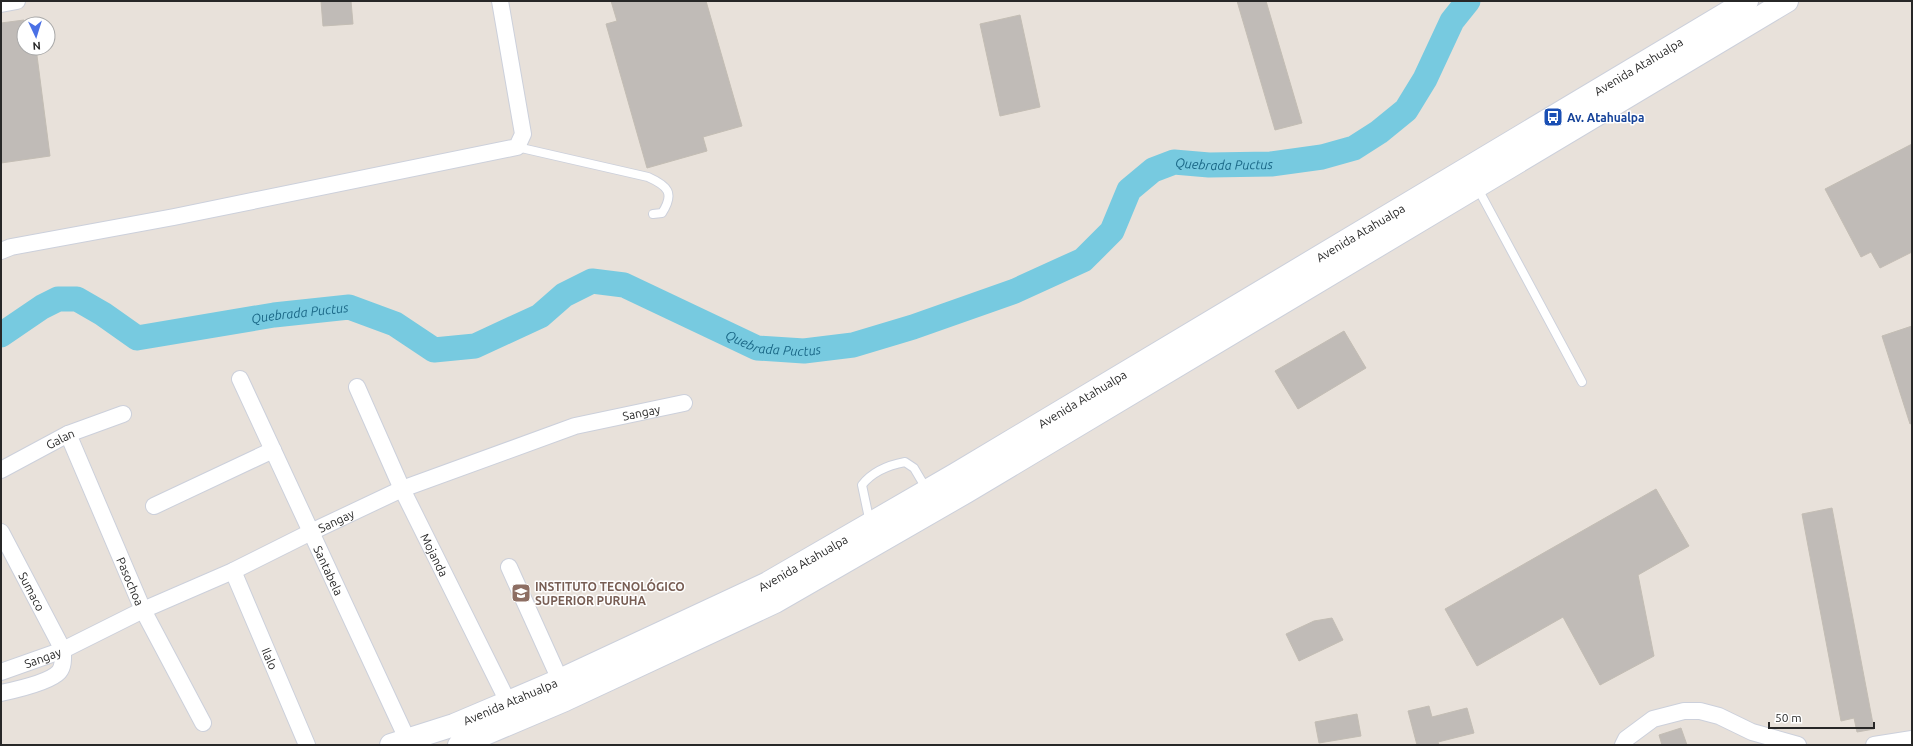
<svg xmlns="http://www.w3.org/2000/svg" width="1913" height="746" font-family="Ubuntu,sans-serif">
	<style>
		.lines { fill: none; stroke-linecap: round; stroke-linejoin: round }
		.river { stroke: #77cae0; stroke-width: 25 }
		.building { fill: #c0bbb7; stroke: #c3bdb4 }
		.lane-casing { stroke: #ccd0db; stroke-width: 10 }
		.street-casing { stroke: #ccd0db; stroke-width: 18 }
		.secondary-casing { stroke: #ccd0db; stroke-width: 24 }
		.lane { stroke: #fff; stroke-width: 8 }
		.street { stroke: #fff; stroke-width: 16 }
		.secondary { stroke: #fff; stroke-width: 22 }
		.labels { text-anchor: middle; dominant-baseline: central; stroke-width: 3; stroke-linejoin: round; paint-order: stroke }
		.street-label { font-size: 12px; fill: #272727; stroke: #fff }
		.transit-label { font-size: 12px; font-weight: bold; fill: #164399; stroke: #fff; text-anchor: start }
		.education-label { font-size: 12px; font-weight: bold; fill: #785e54; stroke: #fff; text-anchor: start }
		.water-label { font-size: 13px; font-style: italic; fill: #1b6887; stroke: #fff }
	</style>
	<rect width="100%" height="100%" fill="#e8e1da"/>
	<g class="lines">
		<path class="river" id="s1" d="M1,335L42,307L58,299H77L103,314L137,338L274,315L349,307L395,324L434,350L475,346L540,316L564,295L592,281L624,285L757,348L804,351L853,345L913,327L1015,291L1083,260L1112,231L1129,190L1153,170L1174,162L1209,165L1271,164L1322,157L1354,148L1379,132L1406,110L1425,79L1452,21L1468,1"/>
	</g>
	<path class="building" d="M321,1H351L353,24L323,26Z
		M611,1H706L742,126L703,137L707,151L647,168L606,24L617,21Z
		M1237,1H1266L1302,123L1275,130Z
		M1020,15L1040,107L1000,116L980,24Z
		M24,20V48H36L50,156L1,163V23Z
		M1912,144V252L1880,268L1871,252L1861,257L1825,189Z
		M1912,326V423L1910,424L1882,336Z
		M1344,331L1366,368L1298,409L1275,371Z
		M1656,489L1689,546L1638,575L1654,656L1600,685L1563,617L1477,666L1445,609Z
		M1832,508L1874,729L1857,732L1854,718L1841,721L1802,514Z
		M1332,618L1343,640L1299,661L1286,634L1314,621Z
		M1429,706L1432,717L1467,708L1474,733L1438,742L1439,745H1417L1408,711Z
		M1357,714L1361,736L1319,743L1315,722Z
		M1681,728L1687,745H1662L1659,735Z"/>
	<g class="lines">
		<defs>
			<path id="lane" d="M517,147L648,177C668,186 675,193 662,213L653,214
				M1477,187L1582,382
				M870,523L862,485C872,472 889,465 905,462L914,468L927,490"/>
			<g id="street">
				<path d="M1,4L17,1"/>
				<path d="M1,251L11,247L174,217L517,147L523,134L500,1"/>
				<path id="s2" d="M240,379L408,741"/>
				<path id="s3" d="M357,387L402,489L513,712"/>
				<path id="s4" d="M68,434L143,610L203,723"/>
				<path id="s5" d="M1,470L68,434L123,414"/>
				<path d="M154,506L273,450"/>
				<path id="s6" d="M1,532L63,650C63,657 64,666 59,672C50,682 15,690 1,693"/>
				<path d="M509,567L560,680"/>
				<path id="s7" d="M233,571L307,745"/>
				<path id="s8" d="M1,672L63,650L143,610L233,571L311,532L402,489L575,426L684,403"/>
				<path d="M1623,745L1626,739L1653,719L1684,711H1700L1719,716L1752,732L1798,745"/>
				<path d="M1874,745L1912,739"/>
			</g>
			<g id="secondary">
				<path id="s9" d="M391,745L454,725L560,680L766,584L956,474L1747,1"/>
				<path d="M459,745L565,700L775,602L966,492L1787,1"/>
			</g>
		</defs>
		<use href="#lane" class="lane-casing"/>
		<use href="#street" class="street-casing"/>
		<use href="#secondary" class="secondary-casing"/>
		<use href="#lane" class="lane"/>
		<use href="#street" class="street"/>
		<use href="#secondary" class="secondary"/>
	</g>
	<defs>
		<symbol id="bus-square" viewBox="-11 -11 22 22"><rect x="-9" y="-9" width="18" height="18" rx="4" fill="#1a4fb4" stroke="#fff"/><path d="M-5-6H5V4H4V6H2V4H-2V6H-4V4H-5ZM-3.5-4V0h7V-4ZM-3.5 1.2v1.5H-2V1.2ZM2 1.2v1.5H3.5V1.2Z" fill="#fff"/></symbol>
		<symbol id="university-square" viewBox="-11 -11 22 22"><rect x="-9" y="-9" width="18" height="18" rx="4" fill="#8d6e63" stroke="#fff"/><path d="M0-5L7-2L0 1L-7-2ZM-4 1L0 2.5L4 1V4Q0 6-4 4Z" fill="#fff"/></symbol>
	</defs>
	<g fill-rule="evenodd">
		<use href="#bus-square" x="1542" y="106" width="22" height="22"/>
		<use href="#university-square" x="510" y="582" width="22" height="22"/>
	</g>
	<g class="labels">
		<g class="street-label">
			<text stroke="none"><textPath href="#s9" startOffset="1423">Avenida Atahualpa</textPath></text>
			<text stroke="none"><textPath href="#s9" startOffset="1099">Avenida Atahualpa</textPath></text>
			<text stroke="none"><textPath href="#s9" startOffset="775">Avenida Atahualpa</textPath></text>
			<text stroke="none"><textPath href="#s8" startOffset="693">Sangay</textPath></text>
			<text stroke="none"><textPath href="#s5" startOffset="67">Galan</textPath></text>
			<text stroke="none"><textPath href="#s8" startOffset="368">Sangay</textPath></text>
			<text stroke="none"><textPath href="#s3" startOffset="185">Mojanda</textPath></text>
			<text stroke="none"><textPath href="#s9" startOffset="451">Avenida Atahualpa</textPath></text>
			<text stroke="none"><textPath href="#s2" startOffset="211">Santabela</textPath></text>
			<text stroke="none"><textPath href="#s4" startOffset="160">Pasochoa</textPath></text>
			<text stroke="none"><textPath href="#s6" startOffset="67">Sumaco</textPath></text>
			<text stroke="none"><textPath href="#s8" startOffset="44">Sangay</textPath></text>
			<text stroke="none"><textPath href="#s7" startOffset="95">Ilalo</textPath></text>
			<text stroke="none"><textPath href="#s9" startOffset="127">Avenida Atahualpa</textPath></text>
		</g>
		<g class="transit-label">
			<text x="1567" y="117">Av. Atahualpa</text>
		</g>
		<g class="education-label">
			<text x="535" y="586">INSTITUTO TECNOLÓGICO<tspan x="535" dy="14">SUPERIOR PURUHA</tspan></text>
		</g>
		<g class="water-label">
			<text stroke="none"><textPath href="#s1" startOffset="1355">Quebrada Puctus</textPath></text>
			<text stroke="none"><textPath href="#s1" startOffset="323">Quebrada Puctus</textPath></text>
			<text stroke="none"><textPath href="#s1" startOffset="839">Quebrada Puctus</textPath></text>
		</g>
	</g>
	<rect width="1913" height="746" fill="none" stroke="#272727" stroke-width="4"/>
	<g transform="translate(36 36) rotate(176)"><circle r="19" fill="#ffffff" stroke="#a9a9a9"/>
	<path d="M0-3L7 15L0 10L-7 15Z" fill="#4a70e5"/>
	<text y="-6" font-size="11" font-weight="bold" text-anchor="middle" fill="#272727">N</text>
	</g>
	<path d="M1769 722v6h105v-6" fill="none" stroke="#272727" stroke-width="2"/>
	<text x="1775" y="722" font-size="12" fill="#272727" stroke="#ffffff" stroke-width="3" paint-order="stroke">50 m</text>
</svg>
